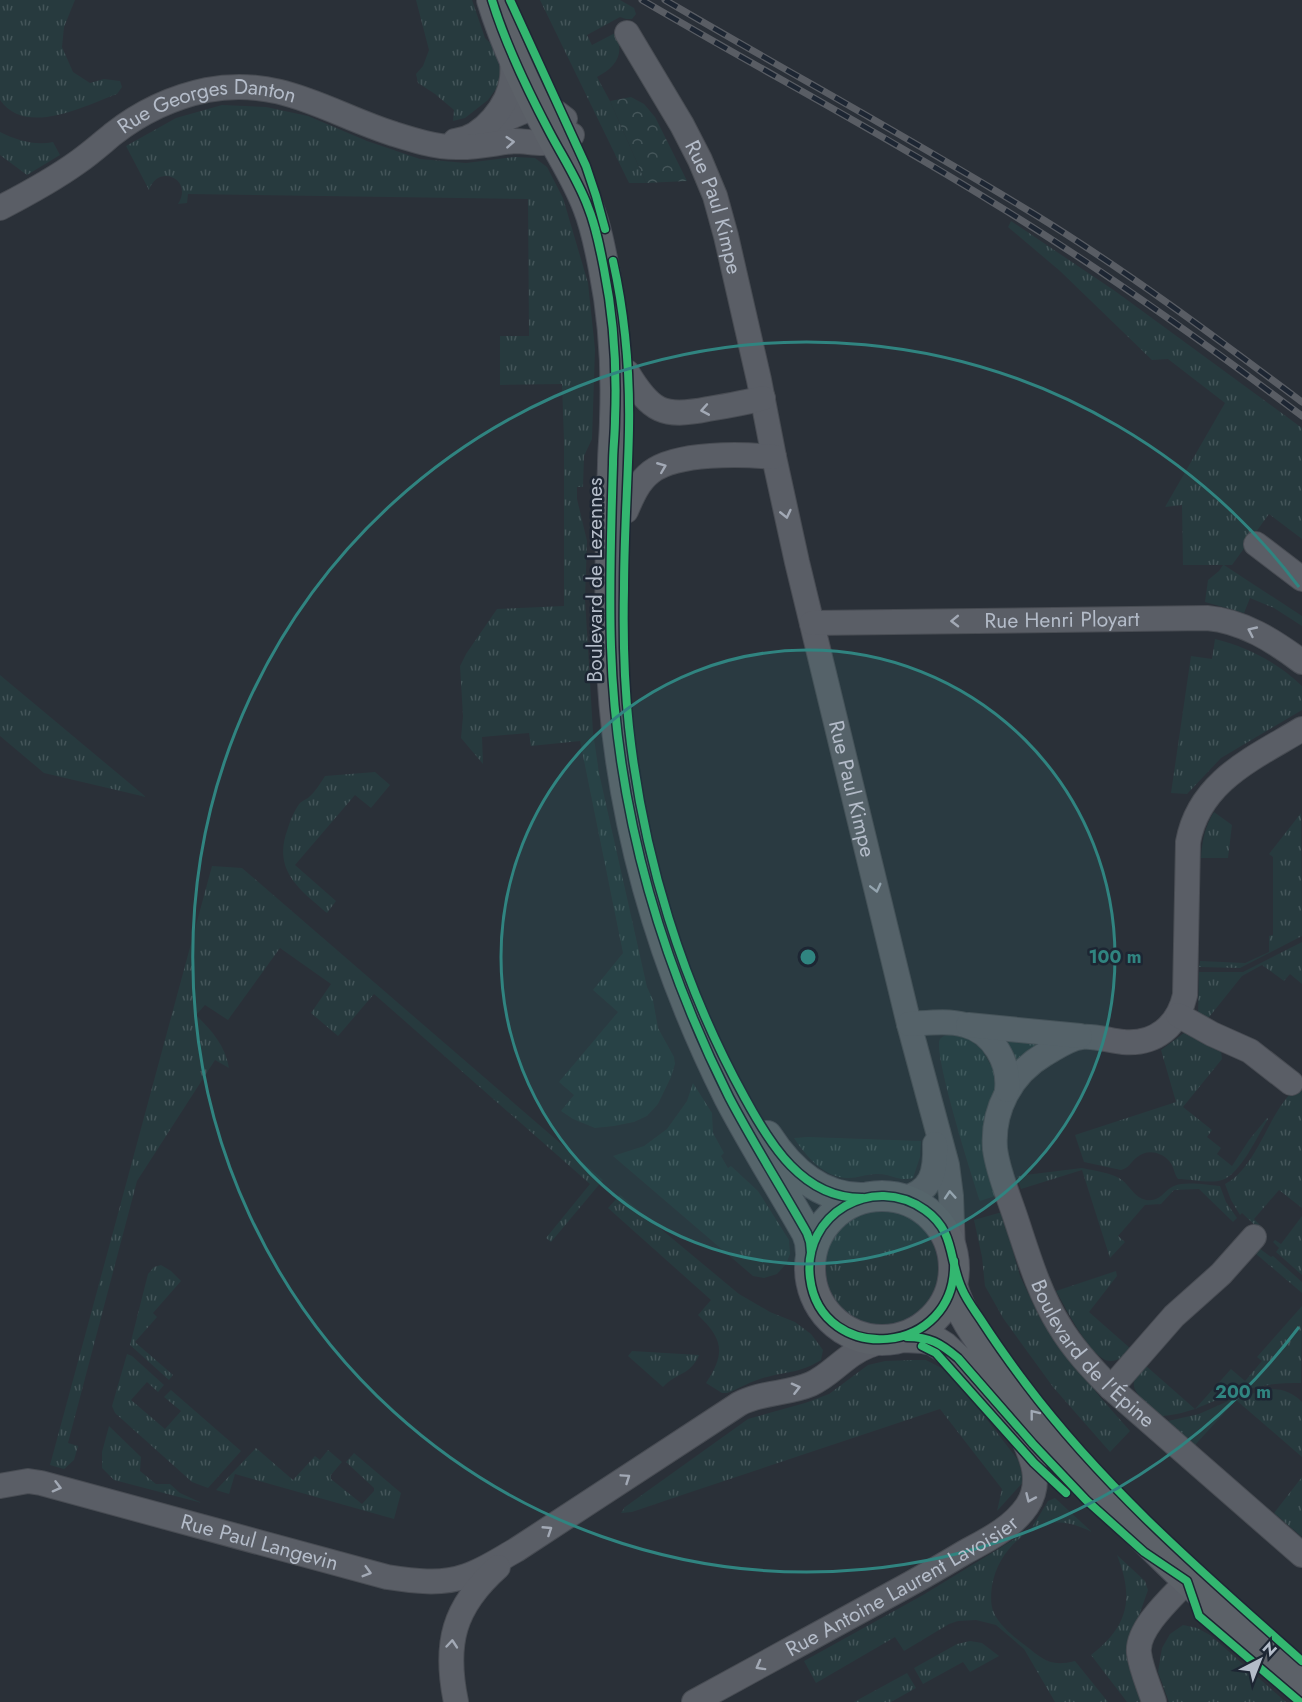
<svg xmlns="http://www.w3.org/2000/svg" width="1302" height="1702" font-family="Jost,sans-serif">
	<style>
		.grass { fill: url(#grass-tufts) }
		.park { fill: url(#park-crowns) }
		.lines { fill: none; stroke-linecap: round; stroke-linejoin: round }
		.minor-casing { stroke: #484c53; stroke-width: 26 }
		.major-casing { stroke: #484c55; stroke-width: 32 }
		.minor { stroke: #5a5e66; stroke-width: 24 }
		.major { stroke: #5c6168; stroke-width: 30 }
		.rail-casing { stroke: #595d64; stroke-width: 7 }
		.rail { stroke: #1d2633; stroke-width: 4.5; stroke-dasharray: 14; stroke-linecap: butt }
		.cycleway-casing { stroke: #1d2633; stroke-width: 11 }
		.cycleway { stroke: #33b770; stroke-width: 8 }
		.oneway { stroke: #a2a9b5 }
		.oneway2 { stroke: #a2aab6 }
		.ring { fill: none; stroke: #308480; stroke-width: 3 }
		.labels { text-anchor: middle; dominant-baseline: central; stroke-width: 5; stroke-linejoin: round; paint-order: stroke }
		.street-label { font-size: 21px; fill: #b4bcc9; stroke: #1d2633 }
		.centre { fill: #308480; stroke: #1d2633; stroke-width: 3 }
		.ring-label { font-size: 18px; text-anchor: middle; font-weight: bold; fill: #308480; stroke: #1d2633; stroke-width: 5; stroke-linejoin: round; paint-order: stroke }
	</style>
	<defs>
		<pattern id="grass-tufts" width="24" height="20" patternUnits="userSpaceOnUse" patternTransform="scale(1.5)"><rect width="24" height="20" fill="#273a3e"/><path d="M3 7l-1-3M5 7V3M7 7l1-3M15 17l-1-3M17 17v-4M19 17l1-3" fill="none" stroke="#445559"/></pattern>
		<pattern id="park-crowns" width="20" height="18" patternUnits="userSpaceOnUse" patternTransform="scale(1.5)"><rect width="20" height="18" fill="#273a3e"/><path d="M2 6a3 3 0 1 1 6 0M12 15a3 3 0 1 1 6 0" fill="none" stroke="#445559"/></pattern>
	</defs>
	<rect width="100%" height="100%" fill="#2a3038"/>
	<path class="grass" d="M0,0H75L64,27L62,47L73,72L90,83L104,79L120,81L122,87L117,94C84,106 26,137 0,100Z
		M416,0H472L485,38L505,57L503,79L488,100L465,118L453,121L454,110L435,94L418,83L416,74L423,66L429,50Z
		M540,0H620L634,8L636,14L632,19H626L620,17L587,35L592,45L615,33C626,54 615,68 597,77L610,101L646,183H629Z
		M222,105L266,107L308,116L367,141L420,159L466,163L515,157L535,158L547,167L563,198L588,283L595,349L592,439L584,456L583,487H577V499L587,541L585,599L593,732L599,773L647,987L653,1000L658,1028L674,1057L675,1064L671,1077L658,1104L647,1116L634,1122L614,1126L595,1128L573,1119L561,1111L574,1095L559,1082L618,1012L593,990L623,953L580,741L531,746L529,733L482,737L483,764L461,738L463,716L460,666L466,654L497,609L564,606V440L562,384L500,385V336H529L528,199L188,194L187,203L178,204C194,179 158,163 149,190L126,146L176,118Z
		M0,132C16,140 35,146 53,142L60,155L27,175L0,155Z
		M1011,221L1115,291L1302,428V539L1269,514L1232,565H1224L1302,616V626L1274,608L1250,598L1244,613L1205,602L1208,580L1219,571L1223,565H1183L1182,505L1165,507L1225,403L1168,359L1152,360L1060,271L1008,227Z
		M1215,639C1248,647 1278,663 1302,686V710L1221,758L1187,794L1171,793L1191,656L1212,659Z
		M0,675L146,797L44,773L0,736Z
		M375,772L390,785L371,808L355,795L295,865L336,901L327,913C298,888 272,870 288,828C290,821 295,809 300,803C302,801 305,800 308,798C315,792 320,784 325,776Z
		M1214,812L1232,825L1228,858H1201C1202,842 1205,826 1214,812Z
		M1301,813L1302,936L1240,968L1199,967L1200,961L1245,963L1269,952V936L1273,935V857L1269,854Z
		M212,866L242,868L603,1180L551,1242L546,1238L590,1184L374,994L338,1036L311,1013L331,984L280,948L228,1020L205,1005L196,1015C212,1031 225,1045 229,1068L215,1060L137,1181L68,1443L78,1446L74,1460L64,1469L50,1465Z
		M1302,942V984L1290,974L1284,981L1262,965L1242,976L1206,1021L1198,1016L1199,972H1243Z
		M1184,1033H1188L1221,1051L1222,1059L1183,1107L1212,1130L1207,1137L1221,1148L1217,1154L1232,1166L1249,1140L1267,1118L1268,1119C1258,1135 1240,1175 1222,1180C1211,1184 1190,1179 1178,1179C1174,1174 1174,1167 1170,1162C1161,1151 1146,1149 1136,1158C1130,1163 1129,1168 1121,1170L1084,1162L1075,1135L1176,1102L1161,1050Z
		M957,1034L968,1038L982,1050L994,1071L997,1089L998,1195L980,1201C973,1180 932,1051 940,1039C944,1034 952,1035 957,1034Z
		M1009,1039L1038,1042L1040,1046L1022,1062L1013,1061L1006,1043Z
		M693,1083L712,1113L713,1133L724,1153L721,1156L728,1168L731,1166L758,1191L789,1240L790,1254L786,1264L777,1274L764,1278L753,1276L613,1156L644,1146L667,1129L687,1101Z
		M1294,1088L1302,1091V1208L1279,1190L1254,1219L1265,1230L1262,1232L1242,1213L1240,1215L1231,1200L1225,1184C1251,1171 1264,1131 1280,1107C1284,1101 1290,1094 1294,1088Z
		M808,1137L921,1141L920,1157L913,1178C898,1182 890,1173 876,1174C867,1174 858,1178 848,1178C824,1178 806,1156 794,1138Z
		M1082,1168C1094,1171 1111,1172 1122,1180C1130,1186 1135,1198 1146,1200C1161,1202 1164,1190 1174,1186C1185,1181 1208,1185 1220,1186L1226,1202L1237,1218L1233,1222L1199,1189L1174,1190L1161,1204L1145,1205L1118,1236L1125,1242L1110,1258L1082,1170L1021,1189L1017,1176Z
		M620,1195L739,1294L770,1312L795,1322L811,1334L823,1350L821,1360C800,1373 789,1371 767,1377C753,1380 740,1388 727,1393H722L706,1383C726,1353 723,1339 698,1315L711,1300L608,1208Z
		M821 1268a61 61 0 1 1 122 0a61 61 0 1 1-122 0Z
		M1002,1212L1020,1276L1041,1320L1100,1397L1130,1431L1110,1452L1053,1387L1003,1318L985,1286L982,1257L974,1220Z
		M1302,1216V1275L1276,1252L1279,1248L1273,1242L1275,1240L1281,1244Z
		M1259,1248L1271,1257L1273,1256L1302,1282V1293L1255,1253Z
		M161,1265L171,1271L181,1281L153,1313L157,1317L135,1342L173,1375L169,1380L130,1345L148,1274L154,1267Z
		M1116,1271L1117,1276L1089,1312L1131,1349C1125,1354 1120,1361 1111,1361C1092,1362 1065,1306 1056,1291Z
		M1302,1306L1301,1383C1277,1383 1255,1385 1232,1394C1206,1403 1191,1414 1162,1416C1154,1408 1131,1394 1134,1382C1135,1375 1141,1370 1145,1365L1195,1409L1231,1369L1245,1381L1262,1361L1257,1357Z
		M632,1351L699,1355C690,1376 677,1372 663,1387L628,1356Z
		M127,1354L132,1356L164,1385L158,1392L147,1382L131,1400L165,1429L181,1411L164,1397L171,1390L241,1451L208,1488L192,1482L115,1413L112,1406Z
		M912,1360H926L951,1373L1018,1460L1024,1481L997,1511L1002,1489L940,1409L691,1492L632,1512L621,1513L625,1507L748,1419L805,1403L829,1394L868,1365L885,1361Z
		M1271,1389C1284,1389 1293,1393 1302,1402V1457L1236,1400L1195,1445L1168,1421L1199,1414L1235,1398Z
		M109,1426L141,1457L140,1471L156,1484H170L180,1493L202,1503L114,1480L102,1468V1452Z
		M256,1448L293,1480L315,1456L320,1460L328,1450L342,1462L331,1475V1479L362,1504L374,1491V1488L346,1462L354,1453L401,1493L394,1519L235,1474L229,1494L216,1490Z
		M1302,1477V1537L1274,1513Z
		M1055,1498L1092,1532C1079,1526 1067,1521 1052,1523C1021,1529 997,1555 992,1586C991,1594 990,1605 994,1613C1000,1626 1014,1637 1026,1646C1044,1660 1050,1667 1075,1661L1108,1702H1055L1024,1649L996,1625L976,1620L958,1621L949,1624L904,1651L895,1637L816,1683L804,1661L923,1595L1031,1529L1048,1501Z
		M1117,1555L1145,1581L1148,1590L1130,1641V1669L1142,1702H1127L1091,1655C1129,1626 1134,1598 1117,1555Z
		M1183,1625L1197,1628L1210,1635L1286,1702H1169L1158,1672L1162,1648L1170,1634Z
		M970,1641L982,1643L999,1656L970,1672L963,1662L923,1684L914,1668L957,1644Z
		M907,1673L916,1688L891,1702H854Z"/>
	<path class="park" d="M631,97L644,104L655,117L687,181L646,183L610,101Z"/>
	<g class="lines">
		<defs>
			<g id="minor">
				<path id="s1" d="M627,33L682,125L700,160L715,196L726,236L759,380L774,457L797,562L909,1024L947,1165L951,1196L953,1253"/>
				<path d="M487,128C500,122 530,106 543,107C551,108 559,114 565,119"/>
				<path d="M455,141C483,138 509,105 512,78C513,70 512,62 512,54"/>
				<path id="s2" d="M0,208C27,194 53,180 78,162C91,153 102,143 113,134C141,112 173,97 207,90C281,76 328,113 394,134C413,140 435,147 456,147C476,148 495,143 514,141C524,141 533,143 542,143C552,142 562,138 572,135"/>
				<path d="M627,372C651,412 663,418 708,409C726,406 744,403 763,398"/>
				<path d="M626,511C632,497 638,482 651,472C677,452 742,454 774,457"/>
				<path d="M1256,544L1302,579"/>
				<path id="s3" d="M812,623L1207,618C1243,621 1274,641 1302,662"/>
				<path id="s4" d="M1302,729C1254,758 1199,781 1188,842L1185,995C1178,1026 1155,1045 1123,1042C1111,1041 1093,1035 1082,1037C1069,1038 1056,1048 1045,1054C1011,1074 992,1110 995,1149C998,1173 1009,1197 1016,1219C1028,1255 1039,1293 1059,1325C1073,1349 1092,1369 1111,1388L1302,1555"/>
				<path d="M1178,1015L1212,1034L1250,1051L1291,1083"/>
				<path d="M909,1024C927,1023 948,1020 965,1025C993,1032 1010,1063 1007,1090"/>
				<path d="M968,1025L1080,1036"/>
				<path d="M902,1199C932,1192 936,1172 935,1144"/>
				<path d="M1111,1388L1174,1316L1221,1274L1254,1237"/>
				<path id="s5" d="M0,1486L28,1481L41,1483L387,1577C413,1581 441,1585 466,1576C484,1570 500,1559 516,1550L739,1404C761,1392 788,1394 811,1384C827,1377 838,1364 853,1354C863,1347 875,1343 887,1340"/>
				<path d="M456,1702C444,1644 453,1607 498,1567"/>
				<path id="s6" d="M694,1702C765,1663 835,1625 906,1586C926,1575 945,1564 965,1552C987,1540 1012,1528 1027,1506C1043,1482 1032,1457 1021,1434"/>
				<path d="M1154,1702C1149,1686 1141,1669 1139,1653C1136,1629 1172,1597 1187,1581"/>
			</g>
			<path id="major" d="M492,0C506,46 527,89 549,131C562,156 578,180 588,207C596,227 600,248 604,269C614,319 617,369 615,419C615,434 613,449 613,464C611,525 609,586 611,647C616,806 658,955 729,1097C753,1143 781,1187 807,1233L810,1242L811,1253
				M767,1136C789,1170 821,1199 863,1198
				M810 1268a72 72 0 1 1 144 0a72 72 0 1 1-144 0Z
				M952,1285C961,1319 985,1346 1005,1374C1058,1449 1119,1516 1186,1579C1223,1614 1263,1647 1302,1681
				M904,1337L923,1338L933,1340L944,1347L971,1372L1037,1448"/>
		</defs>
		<use href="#minor" class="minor-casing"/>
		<use href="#major" class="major-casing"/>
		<use href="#minor" class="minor"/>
		<use href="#major" class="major"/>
		<defs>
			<path id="rail" d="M642,0C758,68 877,131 992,202C1099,267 1201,340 1302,416
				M665,0C788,72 913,140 1034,214C1127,271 1215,337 1302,402"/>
		</defs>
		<use href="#rail" class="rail-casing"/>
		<use href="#rail" class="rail"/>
		<defs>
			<path id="cycleway" d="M492,0C506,46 527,89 549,131C562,156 578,180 588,207C596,227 600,248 604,269C614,319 617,369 615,419C615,434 613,449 613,464C611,525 609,586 611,647C616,806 658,955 729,1097C753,1143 781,1187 807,1233L810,1242L811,1253
				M510,0L586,166L596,196L605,229
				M613,261C625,315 630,373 629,429C628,482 624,535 624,589C623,635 624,681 629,727C643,856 682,984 745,1098C770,1144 803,1199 863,1198
				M954,1261C958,1357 821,1367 810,1278C802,1214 873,1173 925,1210C956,1232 948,1259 962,1289C967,1301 976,1312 983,1323C996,1343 1011,1364 1026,1384C1105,1489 1204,1574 1302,1661
				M907,1337C930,1337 940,1343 958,1358L1033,1444L1086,1500L1144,1552L1187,1581L1199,1616L1300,1702
				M922,1346L936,1353L1034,1463L1066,1493"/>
		</defs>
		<use href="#cycleway" class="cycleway-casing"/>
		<use href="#cycleway" class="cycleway"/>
	</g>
	<defs><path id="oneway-chevron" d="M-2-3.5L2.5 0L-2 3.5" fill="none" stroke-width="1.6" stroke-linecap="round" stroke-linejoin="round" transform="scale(1.5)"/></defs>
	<g class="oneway">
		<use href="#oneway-chevron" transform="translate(510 142) rotate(-4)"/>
		<use href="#oneway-chevron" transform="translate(705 410) rotate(170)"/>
		<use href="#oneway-chevron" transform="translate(662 467) rotate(-22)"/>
		<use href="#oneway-chevron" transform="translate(786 514) rotate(77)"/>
		<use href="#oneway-chevron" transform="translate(955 621) rotate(179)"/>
		<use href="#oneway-chevron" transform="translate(1252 631) rotate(-155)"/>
		<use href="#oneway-chevron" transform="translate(876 888) rotate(76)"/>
		<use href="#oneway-chevron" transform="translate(950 1195) rotate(-94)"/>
		<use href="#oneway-chevron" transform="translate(796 1388) rotate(-14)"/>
		<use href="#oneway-chevron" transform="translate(626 1478) rotate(-34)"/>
		<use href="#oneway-chevron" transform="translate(57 1487) rotate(15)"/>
		<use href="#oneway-chevron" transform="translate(1030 1498) rotate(114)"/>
		<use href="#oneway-chevron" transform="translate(548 1530) rotate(-33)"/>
		<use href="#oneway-chevron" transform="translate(367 1572) rotate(16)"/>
		<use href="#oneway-chevron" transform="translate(452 1644) rotate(-85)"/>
		<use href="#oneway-chevron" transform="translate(760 1666) rotate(151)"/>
	</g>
	<use class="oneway2" href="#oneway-chevron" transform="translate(1034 1414) rotate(-128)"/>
	<circle cx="808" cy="957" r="307" fill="#308480" fill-opacity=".12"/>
	<g class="ring">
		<circle cx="808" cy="957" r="307"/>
		<path d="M1299 1327A615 615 0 1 1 1299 587"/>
	</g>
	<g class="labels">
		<g class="street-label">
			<text stroke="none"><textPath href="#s2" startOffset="237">Rue Georges Danton</textPath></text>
			<text stroke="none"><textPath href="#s1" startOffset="196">Rue Paul Kimpe</textPath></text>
			<text transform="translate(595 580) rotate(-90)">Boulevard de Lezennes</text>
			<text stroke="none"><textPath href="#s3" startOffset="250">Rue Henri Ployart</textPath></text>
			<text stroke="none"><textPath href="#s1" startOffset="794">Rue Paul Kimpe</textPath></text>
			<text stroke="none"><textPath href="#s4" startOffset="832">Boulevard de l'Épine</textPath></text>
			<text stroke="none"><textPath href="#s5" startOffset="268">Rue Paul Langevin</textPath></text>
			<text stroke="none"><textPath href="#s6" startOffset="238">Rue Antoine Laurent Lavoisier</textPath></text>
		</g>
	</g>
	<circle cx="808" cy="957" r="9" class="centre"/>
	<g class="ring-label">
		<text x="1115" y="963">100 m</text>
		<text x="1243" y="1398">200 m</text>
	</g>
	<g transform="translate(1260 1660) rotate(42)" stroke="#1d2633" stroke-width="4.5" paint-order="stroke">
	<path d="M0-4.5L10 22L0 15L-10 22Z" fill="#b4bcc9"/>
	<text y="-9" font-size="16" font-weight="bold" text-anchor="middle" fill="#b4bcc9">N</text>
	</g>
</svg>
